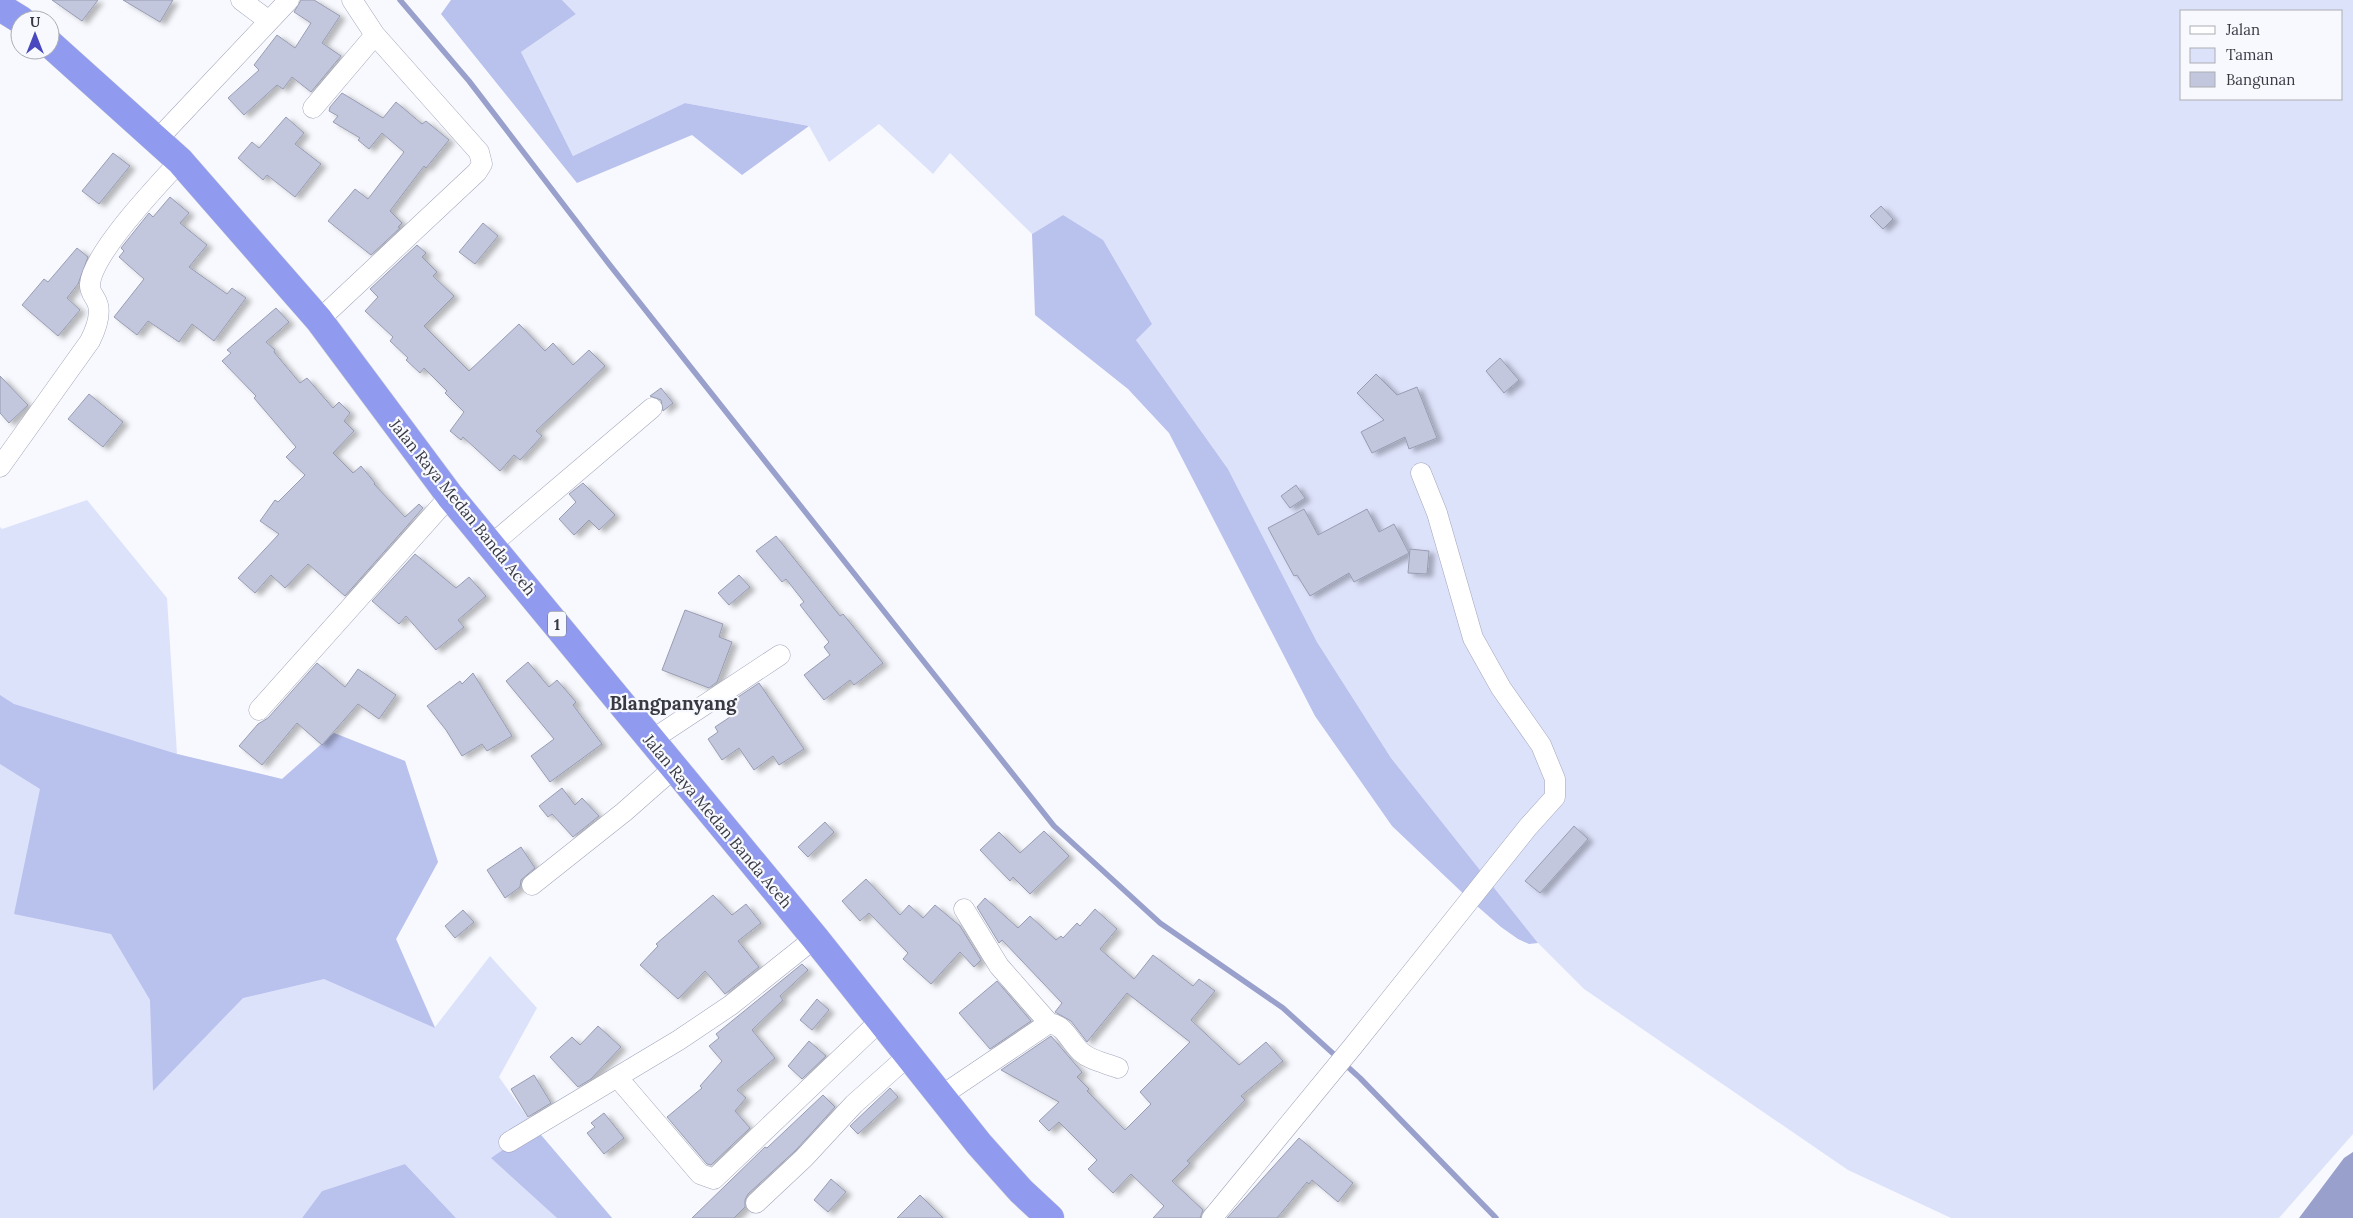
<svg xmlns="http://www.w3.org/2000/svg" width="2353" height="1218" font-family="Lora,serif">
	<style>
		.green { fill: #dde2fb; fill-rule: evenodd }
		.forest { fill: #b9c1ed }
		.water { fill: #98a0cb }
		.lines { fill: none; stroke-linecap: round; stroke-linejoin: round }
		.stream { stroke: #98a0cb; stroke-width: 5.5 }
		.building { fill: #c3c7de; stroke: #989cb2; filter: url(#shadow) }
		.street-casing { stroke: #a2a6bc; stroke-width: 21 }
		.highway-casing { stroke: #d3d4d6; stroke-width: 29 }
		.street { stroke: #fff; stroke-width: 20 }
		.highway { stroke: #909aee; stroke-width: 28 }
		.labels { text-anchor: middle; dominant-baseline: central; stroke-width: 4.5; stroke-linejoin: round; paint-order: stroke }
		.shield { fill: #f8f9fe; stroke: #72737b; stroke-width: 1 }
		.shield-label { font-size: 15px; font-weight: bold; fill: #383a43 }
		.street-label { font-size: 16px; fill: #383a43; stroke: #f8f9fe }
		.quarter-label { font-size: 19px; font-weight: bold; fill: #383a43; stroke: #f8f9fe }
	</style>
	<defs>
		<filter id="shadow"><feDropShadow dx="5.5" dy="3" stdDeviation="2.5" flood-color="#0004"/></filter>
	</defs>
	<rect width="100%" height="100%" fill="#f8f9fe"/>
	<path class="green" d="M562,0H2353V1134L2279,1218H1951L1848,1170L1584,989L1538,943L1391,758L1317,642L1228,469L1136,340L1063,215L1032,234L950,153L933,174L879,124L829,162L809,126L685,103L573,156L521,52L576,14ZM2182,11H2342V99H2182Z
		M87,500L167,598L177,754L282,779L334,733L405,761L438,862L396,939L435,1027L490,956L537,1008L499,1077L535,1128L612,1218H456L405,1164L322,1191L302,1218H0V527L2,529Z"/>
	<path class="forest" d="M451,0H562L576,14L521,52L573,156L685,103L809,126L742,175L692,135L577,183L441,14Z
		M1063,215L1103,240L1152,324L1136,340L1228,469L1317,642L1391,758L1538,943L1529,944L1518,939L1501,927L1469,899L1392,826L1315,716L1169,433L1128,389L1035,315L1032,234Z
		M0,695L14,704L177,754L282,779L334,733L405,761L438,862L396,939L435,1028L324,979L243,998L153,1091L150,1000L111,934L14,914L40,789L0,764Z
		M535,1128L612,1218H557L491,1158Z
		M405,1164L456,1218H302L322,1191Z"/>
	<path class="water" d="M2353,1152V1218H2299L2344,1158Z"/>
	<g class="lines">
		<path class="stream" d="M400,0L469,81L609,264L1054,826L1160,923L1283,1008L1360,1078L1496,1218"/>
	</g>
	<path class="building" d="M52,0H98L82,21Z
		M123,0H173L160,22Z
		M301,0H314L340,16L322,43L341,56L311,92L292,77L283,89L277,85L244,115L228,98L259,70L254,65L277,35L295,48L311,23L294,12Z
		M342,93L383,118L396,102L422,124L426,121L449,140L426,168L424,166L390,211L402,223L398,227L400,228L371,255L328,221L355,189L368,199L404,152L382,133L369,149L358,140L360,138L333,122L338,116L329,111L330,107Z
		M286,117L304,133L295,144L321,164L295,197L267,175L263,180L238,158L252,142L259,148Z
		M113,153L130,166L99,204L82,191Z
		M170,197L189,213L180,223L207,245L189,267L227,294L232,288L246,298L214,341L192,324L179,342L148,321L137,335L114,317L144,279L119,257L124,251L121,248L149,213L153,217Z
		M1881,206L1893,219L1883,229L1870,216Z
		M483,223L498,236L475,264L459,252Z
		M417,245L426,253L422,257L437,272L433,276L454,296L424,326L469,371L519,324L545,351L553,343L573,365L589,350L605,366L536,431L542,436L520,460L514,455L500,471L463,437L461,440L450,431L464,412L445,393L447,391L424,368L420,373L406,360L408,358L390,341L393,337L365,311L378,297L370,289Z
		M77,248L88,257L78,284L67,298L80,310L58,336L22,305L44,279L48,282Z
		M276,308L289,322L266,342L275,350L274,352L300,383L307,378L333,408L339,402L350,413L344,421L354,431L333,453L353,473L361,466L375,483L374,484L405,517L419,504L423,508L345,596L308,564L285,588L271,575L255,593L238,578L279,534L260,521L275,500L278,502L305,475L286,457L296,447L254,398L256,396L222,361L231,353L227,350Z
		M1500,358L1519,380L1504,393L1486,371Z
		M1376,374L1397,395L1417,387L1437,438L1409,449L1405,437L1372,453L1361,432L1384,420L1357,393Z
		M0,376L28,405L9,423L0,413Z
		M661,388L673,403L663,411L661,400L650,396Z
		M89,394L123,422L103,447L68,419Z
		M583,483L615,515L599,530L589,520L574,535L559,519L576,502L569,494Z
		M1296,485L1305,498L1290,508L1281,496Z
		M1304,509L1318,535L1367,509L1379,532L1394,524L1409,553L1354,582L1349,573L1310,596L1297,575L1294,576L1268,528Z
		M776,536L840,616L843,614L883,663L854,685L850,680L824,700L804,675L830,655L824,647L829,642L800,605L804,602L786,579L782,582L756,551Z
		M1410,549L1429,551L1427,574L1408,573Z
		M415,554L456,588L469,577L486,596L458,620L464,627L436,650L406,616L399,624L372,601Z
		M739,575L750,587L729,605L718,593Z
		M685,610L723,624L719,637L732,642L717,682L709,688L662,670Z
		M528,662L549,687L557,680L576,702L573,705L602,744L550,782L531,756L554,739L506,681Z
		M317,663L345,687L358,669L396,695L379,719L358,704L322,745L297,723L262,765L239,746L258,724L268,718Z
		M473,673L512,736L487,751L482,744L462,756L446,730L427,706L460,681L462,684Z
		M759,683L804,749L779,765L773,756L754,770L739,748L722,760L708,739L718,732L715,727L736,713L729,703Z
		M562,788L575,805L582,798L599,816L573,837L552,814L548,817L539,806Z
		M825,822L834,832L808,857L798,847Z
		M1574,826L1588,839L1540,893L1525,881Z
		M1044,831L1069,856L1030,894L1013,877L1010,881L980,850L999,832L1020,853Z
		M521,847L535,868L521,880L520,887L505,898L487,870Z
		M866,879L900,915L909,905L923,918L935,905L960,926L981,960L974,967L960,952L931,984L903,959L908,953L869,913L860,921L842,901Z
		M713,895L732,915L746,904L761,923L738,941L759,967L725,994L705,971L678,999L640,965L658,946L656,944Z
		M985,898L1018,928L1030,916L1056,940L1061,936L1063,938L1077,923L1080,926L1095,909L1117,929L1100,949L1134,979L1153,955L1193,986L1199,979L1215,991L1191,1020L1239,1065L1266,1042L1283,1061L1241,1096L1245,1100L1187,1161L1190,1163L1172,1181L1203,1210L1200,1218H1153L1164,1206L1131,1174L1113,1193L1088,1169L1097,1160L1059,1122L1049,1131L1039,1121L1059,1102L1001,1070L1051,1036L1082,1072L1077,1077L1089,1089L1087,1091L1125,1130L1151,1104L1140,1092L1190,1042L1127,993L1087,1042L1071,1021L1055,1012L1062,1003L1002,940L999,943L977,907Z
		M463,910L474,922L455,938L445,926Z
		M802,964L808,970L780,996L783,1000L752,1030L775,1058L737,1090L746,1098L735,1111L750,1128L711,1165L707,1164L667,1117L702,1088L700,1086L722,1061L709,1046L719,1038L716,1034Z
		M997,981L1031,1021L990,1049L959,1013Z
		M817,999L829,1010L812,1030L800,1020Z
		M598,1026L621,1047L591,1079L578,1087L550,1057L572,1037L580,1045Z
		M809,1041L826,1056L802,1079L788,1066Z
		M534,1075L551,1103L528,1117L511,1089Z
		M890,1088L898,1097L858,1134L850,1126Z
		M823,1095L835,1107L796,1150L748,1194L745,1200V1207L734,1218H692L765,1147L767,1148Z
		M604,1113L624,1138L604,1154L587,1133L595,1127L591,1123Z
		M1299,1138L1353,1183L1338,1202L1312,1180L1309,1184L1307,1182L1277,1218H1227Z
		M831,1179L846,1192L828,1212L814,1200Z
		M920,1195L943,1218H897Z"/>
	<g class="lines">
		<defs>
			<path id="street" d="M241,0L269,21
				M313,108L375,35L352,0
				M157,140L289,0
				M319,320L477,172L482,164L479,152L375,35
				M0,467L90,341C95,331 101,317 98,305C96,297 89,293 90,284C93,253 157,186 180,161
				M491,545L652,408
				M259,710L450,496
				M650,741L780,655
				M532,885L624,812L674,768
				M964,909L999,966L1049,1023
				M618,1078L700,1174L714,1179L881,1020
				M941,1096L1049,1023C1065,1025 1070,1042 1081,1052C1091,1061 1106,1063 1118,1068
				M509,1142L679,1040L731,1005L815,938
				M756,1203L804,1158L854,1104L909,1055
				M1212,1218L1354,1045L1528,827L1555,797V779L1541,745L1501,688L1473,638L1437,513L1421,473"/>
			<path id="highway" d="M0,7L21,20
				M50,44L180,161L319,320L450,496L815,938L979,1144L1021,1191L1050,1218"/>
		</defs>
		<use href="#street" class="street-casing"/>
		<use href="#highway" class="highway-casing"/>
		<use href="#street" class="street"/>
		<use href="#highway" class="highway"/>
	</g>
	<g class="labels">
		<rect class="shield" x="548" y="611.5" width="18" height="25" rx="4"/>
		<g class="shield-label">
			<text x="557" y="624">1</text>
		</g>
		<g class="street-label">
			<text transform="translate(463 507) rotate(51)">Jalan Raya Medan Banda Aceh</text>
			<text transform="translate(718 821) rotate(50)">Jalan Raya Medan Banda Aceh</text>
		</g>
		<g class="quarter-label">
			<text x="673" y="703">Blangpanyang</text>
		</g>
	</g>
	<rect x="2180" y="10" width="162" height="90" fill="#f8f9fe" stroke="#abadb3"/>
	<rect x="2190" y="26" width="25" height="8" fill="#ffffff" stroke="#abadb3"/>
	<text x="2226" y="35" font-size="15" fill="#383a43">Jalan</text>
	<rect x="2190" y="48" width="25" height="15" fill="#dde2fb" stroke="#abadb3"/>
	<text x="2226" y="60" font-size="15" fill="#383a43">Taman</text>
	<rect x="2190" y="72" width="25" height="15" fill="#c3c7de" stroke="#abadb3"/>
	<text x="2226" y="85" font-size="15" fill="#383a43">Bangunan</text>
	<g transform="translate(35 35)"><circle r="24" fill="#f8f9fe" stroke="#abadb3"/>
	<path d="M0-4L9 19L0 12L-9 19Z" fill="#4948be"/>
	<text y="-8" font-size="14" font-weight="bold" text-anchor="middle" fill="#383a43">U</text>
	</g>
</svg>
